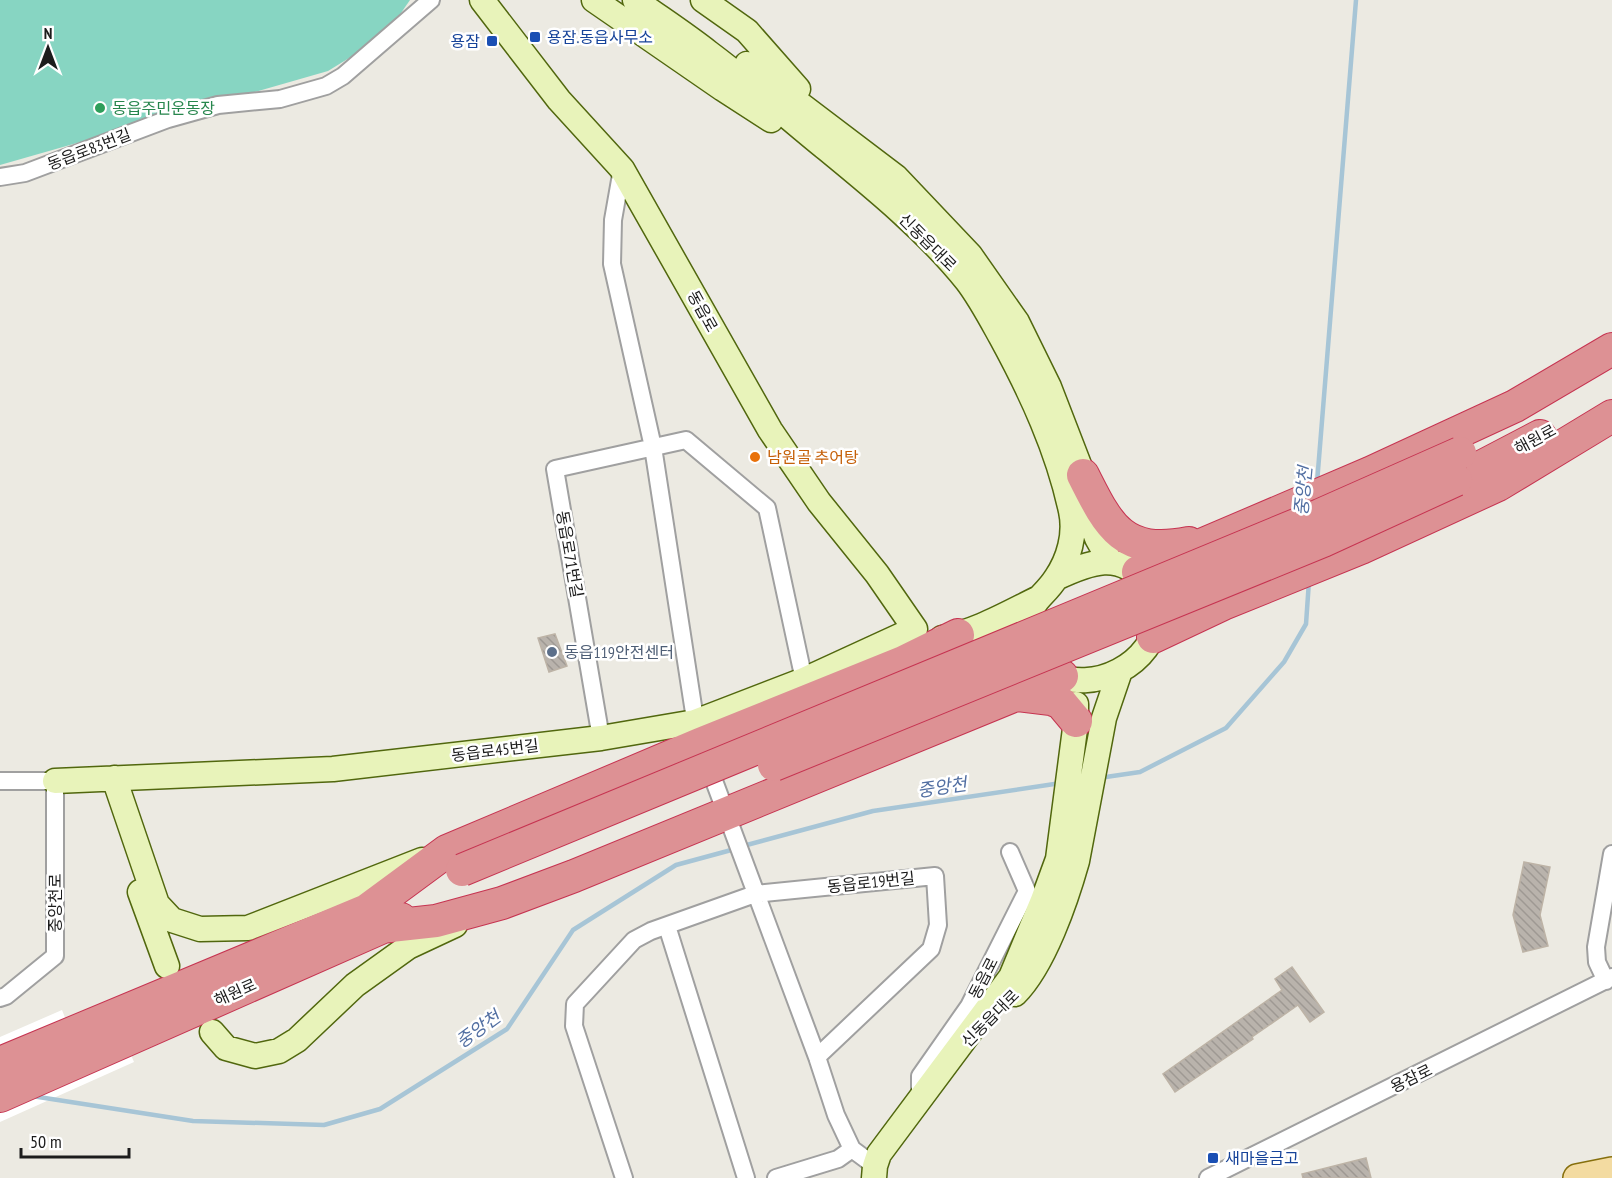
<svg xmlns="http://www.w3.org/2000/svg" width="1612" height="1178" font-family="'PT Sans Narrow','Noto Sans KR',sans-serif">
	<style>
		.pitch { fill: #87d5c2 }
		.pier { fill: #fff }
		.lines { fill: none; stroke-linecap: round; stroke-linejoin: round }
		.stream { stroke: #a7c5d6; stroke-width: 4.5 }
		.building { fill: url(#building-back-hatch); stroke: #bdb3a6; stroke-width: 1.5 }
		.street-casing { stroke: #a0a0a0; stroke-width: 20 }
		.secondary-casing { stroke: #51670e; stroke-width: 27 }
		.primary-casing { stroke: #866f0d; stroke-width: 30 }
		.highway-casing { stroke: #c63451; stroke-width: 34 }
		.street { stroke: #fff; stroke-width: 16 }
		.secondary { stroke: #e8f3ba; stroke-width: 24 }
		.primary { stroke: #f3dba1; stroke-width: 27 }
		.highway { stroke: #dd9194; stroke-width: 32 }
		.highway-bridge-casing { stroke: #c63451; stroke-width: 34; stroke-linecap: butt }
		.highway-bridge { stroke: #dd9194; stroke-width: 32 }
		.transit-dot { fill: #1a4fb4; stroke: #fff; stroke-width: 2 }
		.leisure-dot { fill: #2e9e5b; stroke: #fff; stroke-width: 2 }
		.food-dot { fill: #e8710a; stroke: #fff; stroke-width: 2 }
		.service-dot { fill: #5c6f8a; stroke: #fff; stroke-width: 2 }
		.labels { text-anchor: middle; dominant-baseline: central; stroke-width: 5; stroke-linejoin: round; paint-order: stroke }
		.transit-label { font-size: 16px; fill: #164399; stroke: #fff; text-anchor: start }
		.leisure-label { font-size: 16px; fill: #27864d; stroke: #fff; text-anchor: start }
		.street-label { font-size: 16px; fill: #1c1c1c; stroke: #fff }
		.food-label { font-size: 16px; fill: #c56008; stroke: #fff; text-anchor: start }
		.service-label { font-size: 16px; fill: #4e5e75; stroke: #fff; text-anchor: start }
		.water-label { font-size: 18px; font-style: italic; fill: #526fa2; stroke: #fff }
	</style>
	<defs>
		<pattern id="building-back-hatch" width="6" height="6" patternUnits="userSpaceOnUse" patternTransform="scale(1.5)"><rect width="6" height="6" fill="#b9b3ac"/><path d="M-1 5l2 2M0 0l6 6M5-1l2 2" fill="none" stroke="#9e9993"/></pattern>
	</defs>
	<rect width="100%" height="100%" fill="#eceae2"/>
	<path class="pitch" d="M0,0H410L385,36L328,71L0,165Z"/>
	<path class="pier" d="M62,1010L76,1045L119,1027L134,1062L0,1122V1037Z"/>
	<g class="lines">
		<path class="stream" d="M1317,483L1356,0
			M1099,778L1140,772L1226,728L1284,662L1306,624L1309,581
			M743,846L873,811L1061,783
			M32,1096L193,1121L324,1125L380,1109L507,1029L573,930L676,865L735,849"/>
	</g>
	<path class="building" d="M555,634L567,666L549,672L538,638Z
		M1524,862L1550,867L1540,915L1548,946L1523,952L1513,915Z
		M1292,967L1324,1012L1310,1022L1298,1005L1252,1037L1253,1039L1175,1092L1163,1074L1282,990L1275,979Z
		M1366,1158L1371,1178H1303L1302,1174Z"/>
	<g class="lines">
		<defs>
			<path id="street" d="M622,169L613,220L612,264L653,447L697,732
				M0,177L25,173L168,119L218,105L280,99L326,86L343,76L431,0
				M601,738L555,469L686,440L767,508L804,680
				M707,762L817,1057L836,1115L852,1149L875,1166
				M0,781H55V956L6,996L0,998
				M667,926L746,1178
				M1606,981L1597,962L1596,947L1612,854
				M920,1100V1076L969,1006L1027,891L1010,852
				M624,1178L574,1026L575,1004L634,940L651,931L755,894L935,876L938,925L931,949L817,1057
				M776,1178L838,1159L852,1149
				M1208,1178L1612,977"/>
			<path id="secondary" d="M594,0L723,89L771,120
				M635,0C660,18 685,34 709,53C748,82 785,115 823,146C873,187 926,230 967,281C980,298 991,319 1001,337C1031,392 1058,450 1071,511C1076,534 1069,559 1056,578C1042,600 1029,598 1029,630C1030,634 1029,640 1030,645C1050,697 1118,686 1146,648C1153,639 1154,630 1157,619
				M703,0L747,31L798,89
				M747,64L896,177L970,255L1017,322L1049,387L1083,475L1090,520L1097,538L1110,561
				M1056,578C1090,562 1120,550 1147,584
				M942,638C976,632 1008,613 1039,598
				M114,778L157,904L172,920L200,929L248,928L422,860
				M55,781L333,769L601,738L695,722L804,680L915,629L877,574L819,502L770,430L622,169L559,100L482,0
				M140,892L167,966
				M1015,994C1044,965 1066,900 1077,861L1104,718L1120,671
				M212,1032L226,1048L255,1056L279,1051L297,1040L355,985L408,947L455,925
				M874,1178L875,1166L879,1154L1011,977L1043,900L1058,859L1076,721V704"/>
			<path id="primary" d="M1577,1178L1612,1171"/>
			<path id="highway" d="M1083,475C1109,527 1123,556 1189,543
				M1456,480L1540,436
				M1138,572L1370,473L1515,406L1612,349
				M1153,637L1223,604L1361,548L1498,485L1612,416
				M1018,695L1051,699L1061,703L1076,721
				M367,910L447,851L700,744L903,662L958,635
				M381,927L436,921L502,903L574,876L1062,676
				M0,1063L367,910
				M0,1096L401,919"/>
		</defs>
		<use href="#street" class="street-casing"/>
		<use href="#secondary" class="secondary-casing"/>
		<use href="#primary" class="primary-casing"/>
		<use href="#highway" class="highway-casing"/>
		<use href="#street" class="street"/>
		<use href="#secondary" class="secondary"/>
		<use href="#primary" class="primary"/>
		<use href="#highway" class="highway"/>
		<defs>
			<path id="highway-bridge" d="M774,765L1323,541L1456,480
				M462,870L1320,515L1460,453"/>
		</defs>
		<use href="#highway-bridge" class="highway-bridge-casing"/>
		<use href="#highway-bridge" class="highway-bridge"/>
	</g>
	<g class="transit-dot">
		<rect x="529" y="31" width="12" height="12" rx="3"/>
		<rect x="486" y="35" width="12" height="12" rx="3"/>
		<rect x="1207" y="1152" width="12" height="12" rx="3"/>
	</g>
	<circle class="leisure-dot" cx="100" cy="108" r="6"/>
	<circle class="food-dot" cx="755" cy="457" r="6"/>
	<circle class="service-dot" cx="552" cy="652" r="6"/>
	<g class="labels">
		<g class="transit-label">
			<text x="547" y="37">용잠.동읍사무소</text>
			<text x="480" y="41" text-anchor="end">용잠</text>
			<text x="1225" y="1158">새마을금고</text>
		</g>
		<g class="leisure-label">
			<text x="112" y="108">동읍주민운동장</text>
		</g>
		<g class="street-label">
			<text transform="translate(89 149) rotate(-21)">동읍로83번길</text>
			<text transform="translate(928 242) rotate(45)">신동읍대로</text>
			<text transform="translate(703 311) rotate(61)">동읍로</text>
			<text transform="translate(1535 439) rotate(-28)">해원로</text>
			<text transform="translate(570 554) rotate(80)">동읍로71번길</text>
			<text transform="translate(495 750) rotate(-7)">동읍로45번길</text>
			<text transform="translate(871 882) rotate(-6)">동읍로19번길</text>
			<text transform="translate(55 903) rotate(-90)">중앙천로</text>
			<text transform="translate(983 978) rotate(-63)">동읍로</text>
			<text transform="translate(235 992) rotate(-24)">해원로</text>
			<text transform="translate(990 1018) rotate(-45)">신동읍대로</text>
			<text transform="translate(1411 1078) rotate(-26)">용잠로</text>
		</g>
		<g class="food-label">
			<text x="767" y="457">남원골 추어탕</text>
		</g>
		<g class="service-label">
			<text x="564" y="652">동읍119안전센터</text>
		</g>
		<g class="water-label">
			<text transform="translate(1303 491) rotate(-85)">중앙천</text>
			<text transform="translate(942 787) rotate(-8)">중앙천</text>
			<text transform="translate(478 1029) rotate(-36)">중앙천</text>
		</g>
	</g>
	<g transform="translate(48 48)" stroke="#ffffff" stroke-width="4.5" paint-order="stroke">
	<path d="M0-4.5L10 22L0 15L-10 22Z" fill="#1c1c1c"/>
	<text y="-9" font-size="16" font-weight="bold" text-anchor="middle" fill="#1c1c1c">N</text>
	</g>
	<path d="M21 1148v9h108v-9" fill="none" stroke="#1c1c1c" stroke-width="3"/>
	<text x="30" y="1148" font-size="18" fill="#1c1c1c" stroke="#ffffff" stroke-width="4.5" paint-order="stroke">50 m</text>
</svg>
